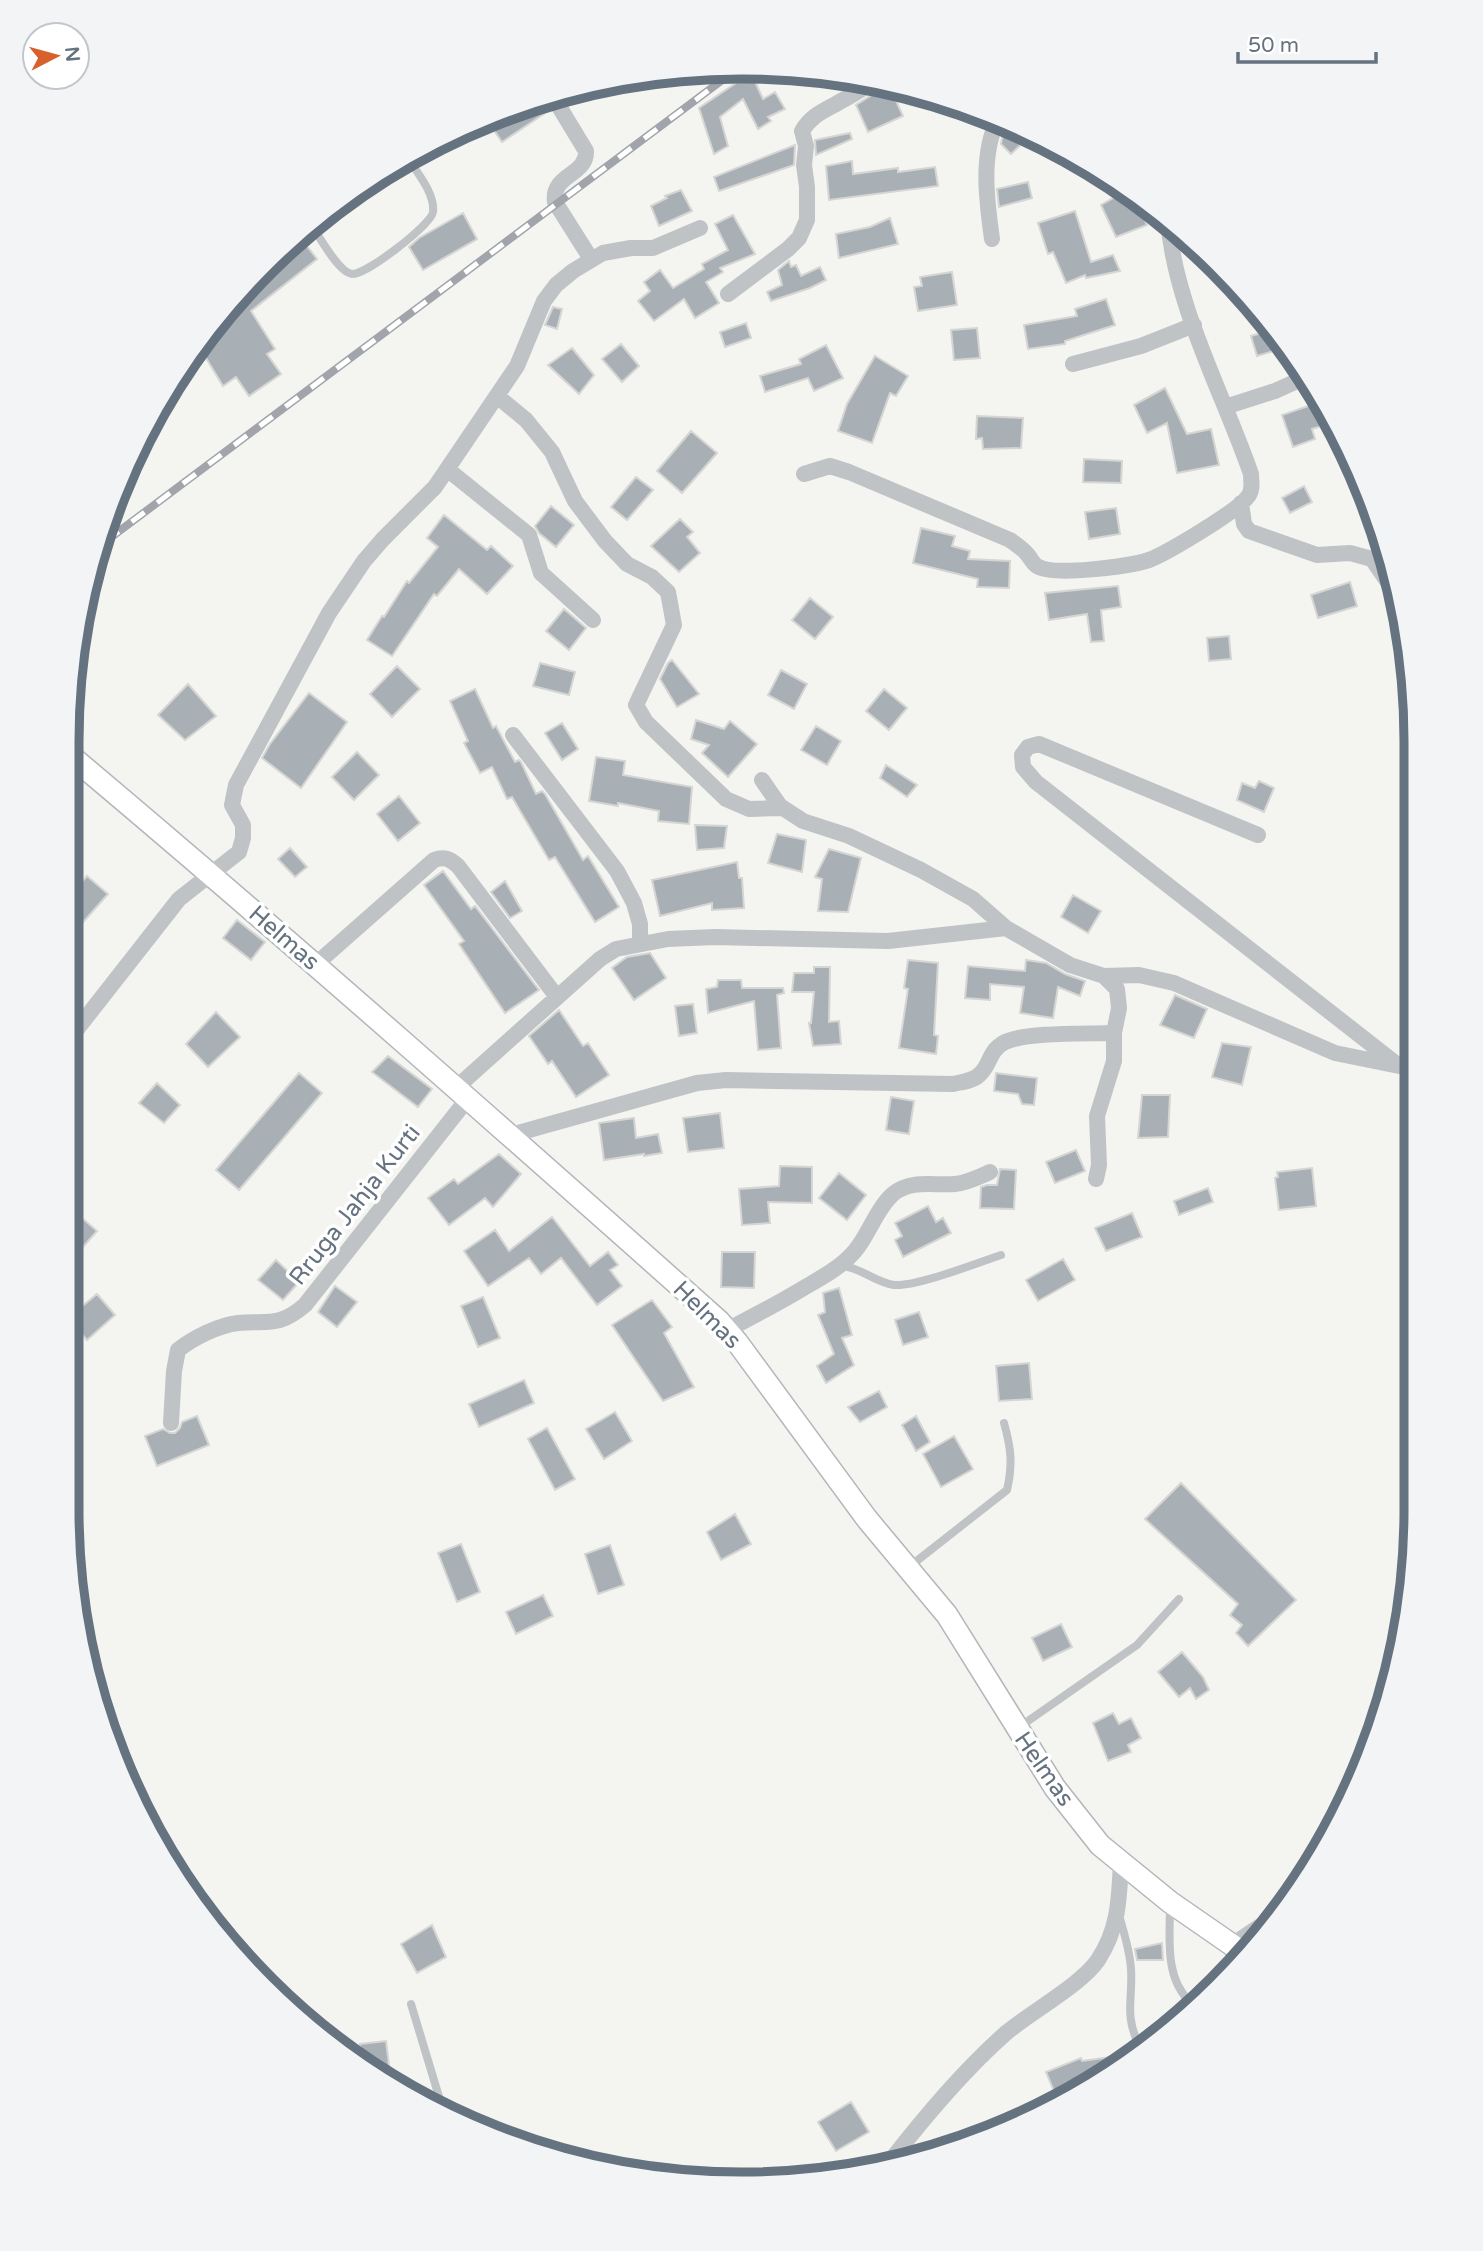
<svg xmlns="http://www.w3.org/2000/svg" width="1483" height="2251" font-family="'Varela Round',sans-serif">
	<style>
		.building { fill: #a9b0b5; stroke: #d5d5d3; stroke-width: 2 }
		.lines { fill: none; stroke-linecap: round; stroke-linejoin: round }
		.secondary-casing { stroke: #b2b6ba; stroke-width: 24 }
		.lane { stroke: #bfc3c6; stroke-width: 8 }
		.street { stroke: #bfc3c6; stroke-width: 16 }
		.secondary { stroke: #fff; stroke-width: 21 }
		.rail-casing { stroke: #a1a5ab; stroke-width: 8 }
		.rail { stroke: #fff; stroke-width: 5; stroke-dasharray: 16; stroke-linecap: butt }
		.labels { text-anchor: middle; dominant-baseline: central; stroke-width: 7; stroke-linejoin: round; paint-order: stroke }
		.street-label { font-size: 24px; fill: #657280; stroke: #fff }
		.rim { fill: none; stroke: #657280; stroke-width: 9 }
	</style>
	<rect width="100%" height="100%" fill="#f4f4f1"/>
	<path class="building" d="M751,73L763,99L775,92L785,109L768,117L771,121L758,129L743,99L720,117L728,146L714,154L699,108Z
		M883,85L889,86L903,116L868,132L856,105L878,91Z
		M540,100L548,111L502,142L487,120Z
		M1012,126L1031,135L1011,154L1001,144L1003,134Z
		M850,133L852,139L816,155L815,140Z
		M795,145L794,165L719,191L714,177Z
		M852,161L853,174L898,168V172L935,167L938,186L829,200L826,166Z
		M1028,182L1032,198L999,207L997,189Z
		M681,190L692,211L659,226L651,206L667,198L665,196Z
		M1126,191L1135,197L1147,225L1116,237L1101,205Z
		M1075,211L1091,262L1113,255L1120,271L1086,278L1085,275L1066,283L1053,252L1048,254L1038,223Z
		M463,213L477,239L423,270L409,247L419,238Z
		M733,215L755,254L720,268L723,272L706,282L719,303L695,318L684,299L654,321L638,301L650,291L644,282L660,270L673,288L704,269L702,264L728,250L715,224Z
		M890,218L898,244L839,258L836,234L870,227Z
		M299,236L317,259L251,311L275,349L267,354L281,374L249,396L236,377L223,386L200,348L234,296Z
		M789,261L791,267L796,265L801,276L820,267L826,280L810,288L771,301L767,292L782,285L778,270Z
		M952,272L957,305L918,311L914,287L922,286L920,277Z
		M1106,299L1115,325L1065,341V344L1028,349L1024,325L1077,316L1075,309Z
		M553,307L562,309L557,329L545,325Z
		M746,323L751,338L725,347L720,332Z
		M977,328L980,358L954,360L951,330Z
		M1275,329L1287,347L1257,356L1251,336Z
		M621,344L639,366L622,382L602,359Z
		M826,345L843,378L814,391L808,378L765,392L760,376L801,364L799,359Z
		M572,348L594,375L579,394L548,365Z
		M875,356L908,376L896,396L890,393L872,443L838,431L847,404Z
		M1165,388L1187,434L1211,429L1219,465L1177,473L1167,423L1147,433L1134,405Z
		M1314,404L1322,426L1312,429L1315,439L1293,447L1282,415Z
		M977,416L1023,418L1021,448L983,449L982,438L976,439Z
		M691,431L717,453L682,493L657,471Z
		M1084,459L1122,461L1121,483L1083,482Z
		M636,477L653,490L627,520L611,507Z
		M1304,486L1312,502L1290,513L1282,498Z
		M551,506L574,525L556,547L539,533L535,526Z
		M1116,508L1120,534L1089,539L1085,512Z
		M444,515L487,550L491,546L513,566L487,594L459,569L437,596L434,594L392,656L367,640L382,616L384,617L407,581L409,583L438,547L427,538Z
		M680,519L693,532L687,537L700,553L679,572L651,546Z
		M921,528L955,536L952,546L970,551L968,559L1010,561L1009,588L977,587L978,579L913,563Z
		M1350,582L1357,606L1318,618L1311,595Z
		M1118,586L1121,607L1101,610L1104,641L1091,642L1087,614L1049,620L1045,593Z
		M810,598L833,617L815,639L792,620Z
		M564,609L586,628L569,650L546,631Z
		M1229,636L1231,659L1209,661L1207,638Z
		M672,660L699,694L677,707L660,679L668,663Z
		M540,663L575,672L569,695L533,686Z
		M397,666L420,689L392,717L370,694Z
		M781,670L807,684L794,709L768,695Z
		M188,684L216,716L185,740L158,715Z
		M475,689L493,728L496,726L515,762L519,760L521,762L536,794L542,791L545,794L583,860L588,856L619,907L595,922L555,857L549,860L512,797L507,799L492,767L480,773L464,743L468,741L450,701Z
		M884,689L907,708L889,730L866,711Z
		M309,693L347,722L301,788L262,758L270,744Z
		M696,720L724,729L730,721L757,744L728,777L702,753L709,745L691,739Z
		M562,723L578,749L562,760L545,733Z
		M816,726L841,741L827,765L801,750Z
		M357,752L379,775L354,800L332,777Z
		M596,757L625,761L623,775L692,787L689,824L658,821L659,811L618,803V806L589,801Z
		M886,765L917,785L907,797L880,778Z
		M1259,781L1274,788L1264,812L1237,800L1242,783L1255,788Z
		M399,796L420,823L398,841L377,814Z
		M695,825L727,826L724,848L697,850Z
		M777,834L806,840L802,872L768,863Z
		M290,848L307,867L295,877L278,859Z
		M829,849L861,858L848,912L818,911L822,879L815,877Z
		M737,862L739,878H742L744,908L712,910V903L660,916L652,880Z
		M443,871L471,909L475,906L539,990L505,1013L459,944L464,941L424,885Z
		M87,876L108,894L70,937L71,895Z
		M505,881L522,911L510,918L491,892Z
		M1073,895L1101,911L1088,933L1061,917Z
		M237,920L265,942L251,960L223,938Z
		M650,953L666,978L634,1000L612,968L627,957Z
		M908,960L938,963L934,1035L938,1036L936,1054L899,1048L908,989L904,988Z
		M1026,960L1046,963L1065,974L1085,981L1080,996L1058,987L1053,1018L1020,1013L1024,987L990,984V1000L965,998L968,966L1025,971Z
		M814,967H830L829,1022L839,1021L841,1044L813,1046L809,1023H811L814,992H792L794,973H814Z
		M718,980H741L742,988H783L784,993L777,995L781,1048L758,1050L754,1001L708,1013L706,989L717,987Z
		M1175,995L1207,1009L1194,1038L1160,1025Z
		M693,1004L697,1033L679,1036L675,1006Z
		M559,1010L583,1046L588,1043L609,1075L576,1097L552,1061L548,1064L529,1036Z
		M216,1012L240,1037L208,1067L186,1044Z
		M1222,1043L1251,1047L1242,1085L1212,1077Z
		M388,1056L432,1089L418,1107L372,1072Z
		M299,1073L322,1093L239,1190L216,1170Z
		M996,1073L1037,1078L1034,1105L1022,1104L1018,1094L994,1091Z
		M157,1083L180,1105L164,1123L139,1103Z
		M1142,1095H1170L1168,1137L1138,1138Z
		M891,1097L914,1101L909,1134L886,1130Z
		M720,1113L724,1148L688,1152L683,1118Z
		M634,1118L636,1138L658,1134L662,1153L644,1156V1154L604,1160L599,1123Z
		M1076,1150L1085,1171L1055,1183L1046,1162Z
		M499,1154L521,1174L493,1207L485,1198L449,1225L428,1198L454,1179L458,1184Z
		M780,1166L812,1167V1203L768,1202L770,1223L742,1225L739,1189L779,1186Z
		M1312,1168L1316,1206L1279,1210L1275,1178L1278,1177L1277,1172Z
		M1000,1169L1016,1170L1014,1209L980,1208L981,1187L987,1185H997Z
		M839,1173L866,1195L847,1220L819,1198Z
		M1208,1188L1213,1202L1179,1215L1174,1201Z
		M928,1206L936,1222L943,1218L951,1233L903,1257L895,1240L902,1236L895,1223Z
		M75,1212L97,1231L68,1264V1219Z
		M1132,1213L1142,1237L1106,1251L1095,1228Z
		M552,1217L590,1266L608,1252L618,1265L610,1270L622,1286L597,1305L561,1258L541,1274L529,1258L488,1286L464,1251L495,1230L509,1251Z
		M722,1252H755L754,1288L721,1287Z
		M1063,1259L1075,1280L1038,1301L1026,1280Z
		M276,1260L299,1282L283,1300L258,1280Z
		M335,1286L357,1302L337,1327L318,1312Z
		M839,1288L852,1335L842,1338L854,1365L826,1383L817,1366L834,1354L818,1315L825,1312L823,1293Z
		M97,1294L115,1315L87,1340L68,1318Z
		M483,1297L500,1338L478,1347L461,1306Z
		M652,1300L672,1327L664,1333L694,1387L663,1401L612,1325Z
		M919,1312L928,1337L903,1345L895,1320Z
		M1029,1363L1032,1399L999,1401L996,1366Z
		M524,1380L534,1403L479,1427L469,1404Z
		M879,1391L887,1407L860,1422L848,1407Z
		M615,1412L632,1441L604,1459L586,1429Z
		M197,1416L209,1445L157,1466L145,1436L163,1429L170,1433H175L180,1428L182,1422Z
		M916,1416L930,1442L916,1451L902,1425Z
		M547,1428L575,1479L555,1490L528,1439Z
		M954,1436L973,1469L941,1487L923,1454Z
		M1181,1483L1296,1600L1248,1646L1236,1633L1242,1625L1230,1615L1238,1604L1145,1519Z
		M735,1514L751,1544L721,1560L707,1532Z
		M461,1544L480,1592L457,1602L438,1553Z
		M610,1545L624,1585L598,1594L585,1554Z
		M543,1595L553,1616L516,1634L506,1612Z
		M1061,1624L1072,1647L1043,1661L1032,1638Z
		M1182,1652L1203,1677L1209,1690L1196,1699L1190,1688L1179,1697L1158,1672Z
		M1113,1713L1119,1724L1131,1718L1141,1738L1128,1745L1131,1752L1108,1761L1093,1723Z
		M432,1925L446,1957L417,1973L401,1944Z
		M1162,1943L1163,1960H1137L1135,1949Z
		M386,2041L391,2080L362,2063L360,2044Z
		M1126,2055L1095,2081L1056,2096L1046,2072L1081,2058L1082,2061Z
		M851,2102L869,2132L836,2151L818,2122Z"/>
	<g class="lines">
		<defs>
			<path id="secondary" d="M72,757C291,941 505,1131 719,1321L737,1342L867,1519L947,1615L1055,1788L1100,1845L1170,1902L1248,1956"/>
		</defs>
		<use href="#secondary" class="secondary-casing"/>
		<path class="lane" d="M1057,158L1064,150
			M311,224C319,236 338,272 352,274C366,275 431,225 433,212C435,193 417,173 408,158
			M843,1266C861,1268 875,1282 894,1285C916,1287 977,1263 1001,1255
			M909,1567L1007,1490C1013,1464 1011,1448 1004,1423
			M1018,1728L1137,1645L1179,1599
			M1170,1905C1170,1938 1164,1978 1191,2003
			M1119,1915C1124,1933 1130,1951 1131,1969C1133,1999 1124,2015 1139,2045
			M411,2004L443,2110"/>
		<path class="street" d="M552,95L586,151C587,176 551,174 555,202L591,259
			M992,239C987,203 980,154 998,120
			M728,294L788,249L799,238L807,220V187L804,165L806,146L802,131C812,114 826,110 843,100C853,95 863,88 873,82
			M1073,364L1141,346L1194,325
			M497,396L526,420L552,452L575,501L605,541L627,564L652,577L668,592L674,625L636,705L646,722L726,799L749,809L783,808
			M1225,407L1275,391L1306,377
			M447,469L529,535L541,573L593,620
			M804,474L830,466L849,472L1010,540C1016,544 1022,548 1027,554C1030,557 1033,564 1037,566C1053,577 1130,566 1149,560C1167,553 1240,510 1249,495C1253,489 1251,481 1251,474C1223,393 1175,306 1168,220
			M1241,503L1244,524L1249,531L1317,555L1350,553L1372,559L1396,594V604
			M513,735L617,871L634,903L640,924V943
			M762,780L780,806L803,821L849,836L921,870L973,899L1006,928
			M1258,835L1039,744L1028,747L1022,755L1023,767L1036,782L1399,1066
			M315,965L434,860C445,856 450,859 458,866L557,997
			M1104,976L1139,975L1174,983L1335,1053L1399,1066L1413,1065
			M70,1038L179,899L239,852L243,838V825L232,805L236,785L329,613L364,561L383,539L435,487L517,366L544,301L556,285L573,271L603,253L631,248H653L700,228
			M457,1087L600,959L616,949L668,939L715,937L888,941L1006,928L1070,965L1104,976L1117,989L1119,1008L1114,1033V1061L1097,1116L1099,1165L1096,1179
			M511,1135L697,1083L726,1080L953,1084C961,1082 973,1081 979,1075C991,1065 988,1051 1005,1042C1027,1032 1087,1034 1114,1033
			M727,1330C754,1316 781,1302 807,1286C824,1276 841,1267 854,1252C869,1235 876,1209 893,1194C912,1179 934,1186 955,1184C967,1183 979,1177 990,1172
			M171,1423L174,1371L178,1350C193,1338 219,1325 238,1323C269,1320 278,1328 305,1305L469,1097
			M1232,1945L1274,1917
			M888,2164C922,2120 964,2070 1006,2033C1031,2012 1082,1984 1098,1960C1119,1928 1119,1899 1121,1862"/>
		<use href="#secondary" class="secondary"/>
		<defs>
			<path id="rail" d="M106,541L737,69"/>
		</defs>
		<use href="#rail" class="rail-casing"/>
		<use href="#rail" class="rail"/>
	</g>
	<g class="labels">
		<g class="street-label">
			<text transform="translate(284 938) rotate(41)">Helmas</text>
			<text transform="translate(355 1205) rotate(-52)">Rruga Jahja Kurti</text>
			<text transform="translate(707 1315) rotate(45)">Helmas</text>
			<text transform="translate(1044 1769) rotate(55)">Helmas</text>
		</g>
	</g>
	<path d="M0 0H1483V2251H0ZM741 79H742A662 662 0 0 1 1404 741V1510A662 662 0 0 1 742 2172H741A662 662 0 0 1 79 1510V741A662 662 0 0 1 741 79Z" fill="#f3f4f5" fill-rule="evenodd"/>
	<path class="rim" d="M741 79H742A662 662 0 0 1 1404 741V1510A662 662 0 0 1 742 2172H741A662 662 0 0 1 79 1510V741A662 662 0 0 1 741 79Z"/>
	<g transform="translate(56 56) rotate(84)"><circle r="33" fill="#ffffff" stroke="#c1c7cc" stroke-width="2"/>
	<path d="M0-5L12 26L0 18L-12 26Z" fill="#d8602d"/>
	<text y="-10" font-size="19" font-weight="bold" text-anchor="middle" fill="#657280">N</text>
	</g>
	<path d="M1238 52v10h138v-10" fill="none" stroke="#657280" stroke-width="3.5"/>
	<text x="1248" y="52" font-size="21" fill="#657280" stroke="#ffffff" stroke-width="5" paint-order="stroke">50 m</text>
</svg>
